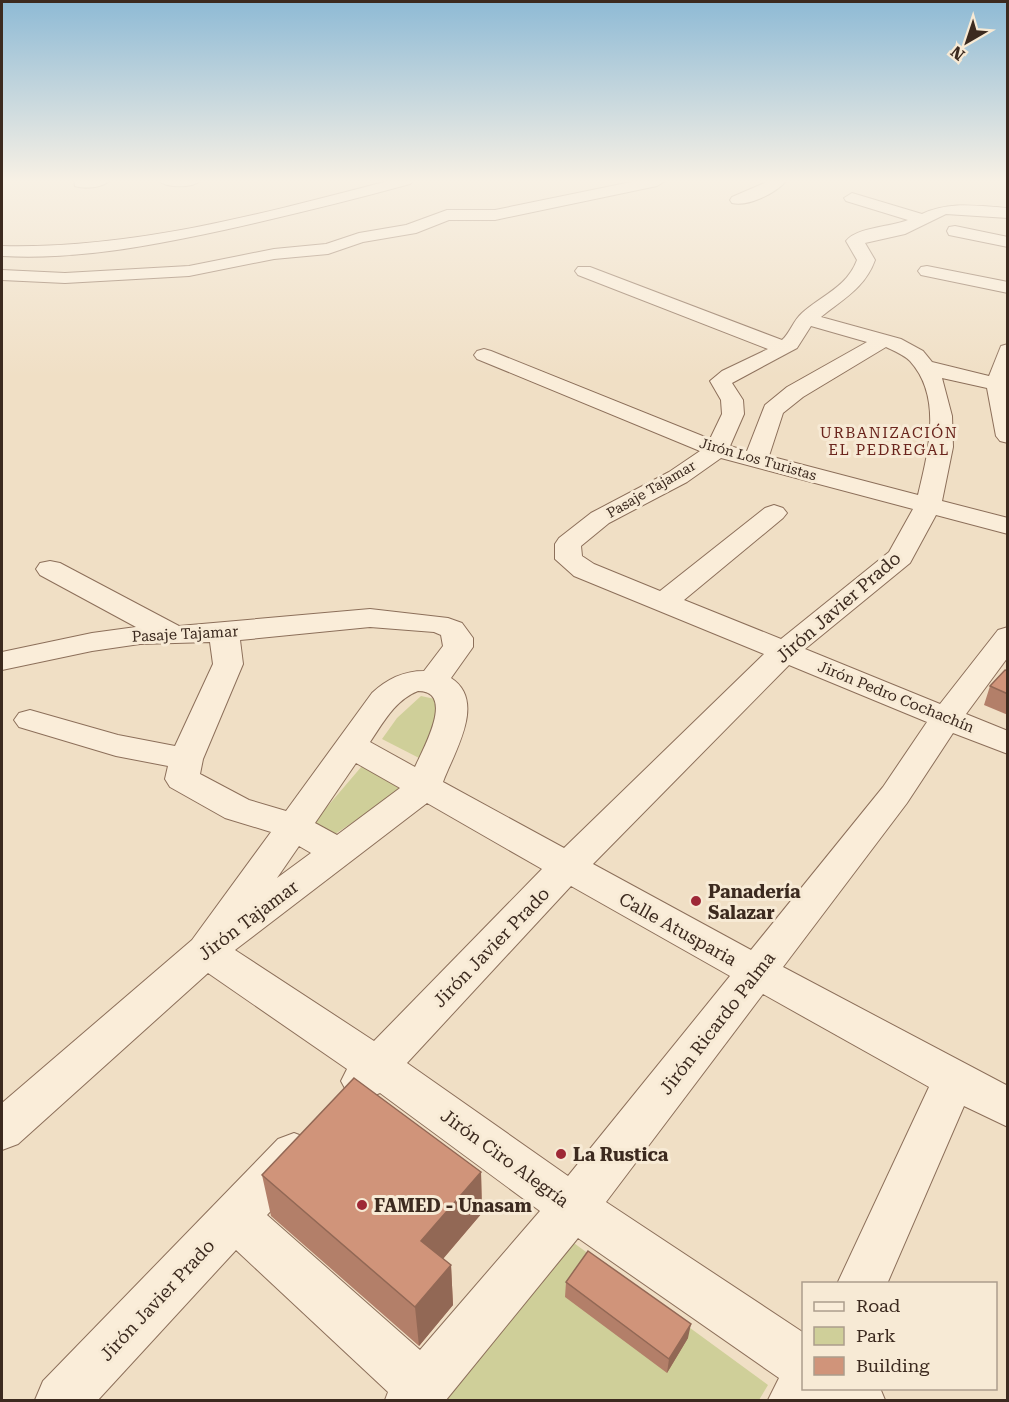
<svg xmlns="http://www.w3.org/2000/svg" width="1009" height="1402" font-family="'Roboto Serif',serif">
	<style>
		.green { fill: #cfcf99 }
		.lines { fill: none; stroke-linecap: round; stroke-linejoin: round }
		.minor-casing { stroke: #8c6f5a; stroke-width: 2 }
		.minor { fill: #faedd9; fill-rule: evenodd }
		.wall { fill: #b37f69 }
		.shaded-wall { fill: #926855 }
		.building { fill: #d0947a; stroke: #926855; stroke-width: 1.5 }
		.poi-dot { fill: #9e2836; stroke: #f7ead5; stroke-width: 2 }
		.labels { text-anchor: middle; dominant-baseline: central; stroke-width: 6; stroke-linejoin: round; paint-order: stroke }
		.far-street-label { font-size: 14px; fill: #3c2a1f; stroke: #f7ead5 }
		.far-quarter-label { font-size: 15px; letter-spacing: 1.5px; fill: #6a241c; stroke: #f7ead5 }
		.street-label { font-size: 15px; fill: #3c2a1f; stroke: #f7ead5 }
		.near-street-label { font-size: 18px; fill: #3c2a1f; stroke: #f7ead5 }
		.near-poi-label { font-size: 18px; font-weight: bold; fill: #3c2a1f; stroke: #f7ead5; text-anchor: start }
	</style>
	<rect width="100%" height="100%" fill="#f0dfc5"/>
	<path class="green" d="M421,696L435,699L443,707L421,759L382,739L397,718Z
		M362,766L402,790L332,836L309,828Z
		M567,1238L768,1385L759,1400H447L444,1398Z"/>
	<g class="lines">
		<defs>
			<path id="minor" d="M74,181H109C102,188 84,189 75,186Z
				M159,181H200C192,188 167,188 159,181Z
				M388,181H413L410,184C348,201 286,216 224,230C150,246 77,260 2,256V246C133,249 262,214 388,181Z
				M636,181H665L657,186L495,220H449L416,233L363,242L328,254L274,259L189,276L65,283L2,280V270L65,273L189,266L274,249L326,244L359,233L406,225L447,210H495Z
				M769,181H786C776,193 748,207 732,203L730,200L732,197Z
				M852,193L922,214C950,201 977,206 1008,208V218L946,214L905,234L865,243L875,260C865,288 843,299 821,317L901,339L923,351L932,362L989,376L1001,346L1008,344V443L1000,441L996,436L987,388L942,378L952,416L953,447L942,501L1008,518V534L936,515L910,563L805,649L940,704L998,630L1008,627V657L966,714L1008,731V754L953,733L907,803L783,967L1008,1086V1127L964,1106L887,1284H837L929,1087L763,994L606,1202L804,1333V1388H880L885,1400H768L779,1378L578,1238L446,1400H385L388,1392L236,1250L98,1400H35L43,1381L278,1139L294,1133L310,1139L317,1154L310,1169L267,1215L420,1350L540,1211L380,1093L363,1100L348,1094L341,1081L347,1069L208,973L18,1144L2,1150V1103L192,940L271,832L225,818L170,787L165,779L168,766L116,756L19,727L14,720L19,713L30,710L118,735L175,746L213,664L210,642L140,644L92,651L2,670V652L92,633L136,627L40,575L36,569L40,563L50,561L60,563L179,626L370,609L448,618L462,623L473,638V647L451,678C487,701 454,752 443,782L564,848L764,654L574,576L555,559V544L559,538L591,513L669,472L700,451L477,359L474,355L477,351L484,349L491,351L710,439L722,414L721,400L710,381L722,371L768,349L578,275L575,271L578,267H590L782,340C790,333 793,321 802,313C822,295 847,287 857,260L846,241C857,227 891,227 908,220L846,201L844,198ZM811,326L867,342L787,387L765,405L747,451L730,446L744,414L743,400L732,383L797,348ZM886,347C894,351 904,355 910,361C943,397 928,453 918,495L769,456L783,413L803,397ZM721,458L913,509L889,552L781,639L684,600L783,518L787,513L783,508L774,505L765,508L660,591L594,564L582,556L581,546L609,523L687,482ZM370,627L434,632L441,635L443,646L424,671C403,671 387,679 372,693L286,811L249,800L200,774L203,759L243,664L240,640ZM789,665L927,722L883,787L751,950L593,864ZM418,691C456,691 423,749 415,767L370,742C383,723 395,700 418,691ZM356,763L400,788L337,835L315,823ZM427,803L542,869L374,1041L235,950ZM299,846L311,853L277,878ZM571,886L730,976L568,1176L407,1063Z
				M955,226L1008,237V247L949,235L947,231L949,227Z
				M927,266L1008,282V293L921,275L918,271L921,267Z"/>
		</defs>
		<use href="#minor" class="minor-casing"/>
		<use href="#minor" class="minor"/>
	</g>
	<path class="wall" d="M1008,671V715L984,705L990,686Z
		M481,1172L482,1213L443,1259L451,1265L453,1305L419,1346L271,1216L262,1175Z
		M566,1282L688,1338L667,1373L565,1297Z"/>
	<path class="shaded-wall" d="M481,1172L482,1213L424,1281L421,1241Z
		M451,1265L453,1305L419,1346L415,1307Z
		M691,1324L688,1338L667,1373L669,1359Z"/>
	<path class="building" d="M1005,670L1008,671V694L990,686Z
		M354,1078L481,1172L421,1241L451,1265L415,1307L262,1175Z
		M588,1251L691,1324L669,1359L566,1282Z"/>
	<linearGradient id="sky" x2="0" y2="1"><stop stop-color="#8ebad5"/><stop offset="0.48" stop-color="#f8f1e5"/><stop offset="1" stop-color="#f8f1e5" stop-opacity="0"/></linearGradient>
	<rect width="1009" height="377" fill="url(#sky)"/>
	<g class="poi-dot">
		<circle cx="696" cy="901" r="6"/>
		<circle cx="561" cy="1154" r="6"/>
		<circle cx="362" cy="1205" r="6"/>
	</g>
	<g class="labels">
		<g class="far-street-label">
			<text transform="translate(758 459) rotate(16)">Jirón Los Turistas</text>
			<text transform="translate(651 489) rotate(-30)">Pasaje Tajamar</text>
		</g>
		<g class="far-quarter-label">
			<text x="889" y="433">URBANIZACIÓN<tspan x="889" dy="17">EL PEDREGAL</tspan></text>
		</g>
		<g class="street-label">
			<text transform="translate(185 634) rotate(-3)">Pasaje Tajamar</text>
			<text transform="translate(896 697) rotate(22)">Jirón Pedro Cochachín</text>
		</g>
		<g class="near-street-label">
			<text transform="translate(838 607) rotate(-41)">Jirón Javier Prado</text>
			<text transform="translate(248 920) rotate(-37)">Jirón Tajamar</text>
			<text transform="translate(678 929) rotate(29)">Calle Atusparia</text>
			<text transform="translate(491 947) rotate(-46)">Jirón Javier Prado</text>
			<text transform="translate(717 1023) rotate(-52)">Jirón Ricardo Palma</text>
			<text transform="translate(505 1158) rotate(36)">Jirón Ciro Alegría</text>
			<text transform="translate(157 1300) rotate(-47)">Jirón Javier Prado</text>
		</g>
		<g class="near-poi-label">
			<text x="708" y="891">Panadería<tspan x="708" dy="21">Salazar</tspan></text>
			<text x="573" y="1154">La Rustica</text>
			<text x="374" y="1205">FAMED - Unasam</text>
		</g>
	</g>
	<rect width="1009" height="1402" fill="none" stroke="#3c2a1f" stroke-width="6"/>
	<rect x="802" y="1282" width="195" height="108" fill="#f7ead5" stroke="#ac9d8c" stroke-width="1.5"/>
	<rect x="814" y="1302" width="30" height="9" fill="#faedd9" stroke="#ac9d8c" stroke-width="1.5"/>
	<text x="856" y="1312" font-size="18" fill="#3c2a1f">Road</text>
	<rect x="814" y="1327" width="30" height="18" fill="#cfcf99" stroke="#ac9d8c" stroke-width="1.5"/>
	<text x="856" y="1342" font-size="18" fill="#3c2a1f">Park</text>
	<rect x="814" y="1357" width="30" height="18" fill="#d0947a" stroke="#ac9d8c" stroke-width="1.5"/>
	<text x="856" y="1372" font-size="18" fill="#3c2a1f">Building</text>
	<g transform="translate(967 42) rotate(219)" stroke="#f7ead5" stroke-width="4.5" paint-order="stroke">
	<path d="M0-4.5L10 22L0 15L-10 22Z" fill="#3c2a1f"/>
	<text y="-9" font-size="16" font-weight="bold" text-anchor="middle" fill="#3c2a1f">N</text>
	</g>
</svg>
